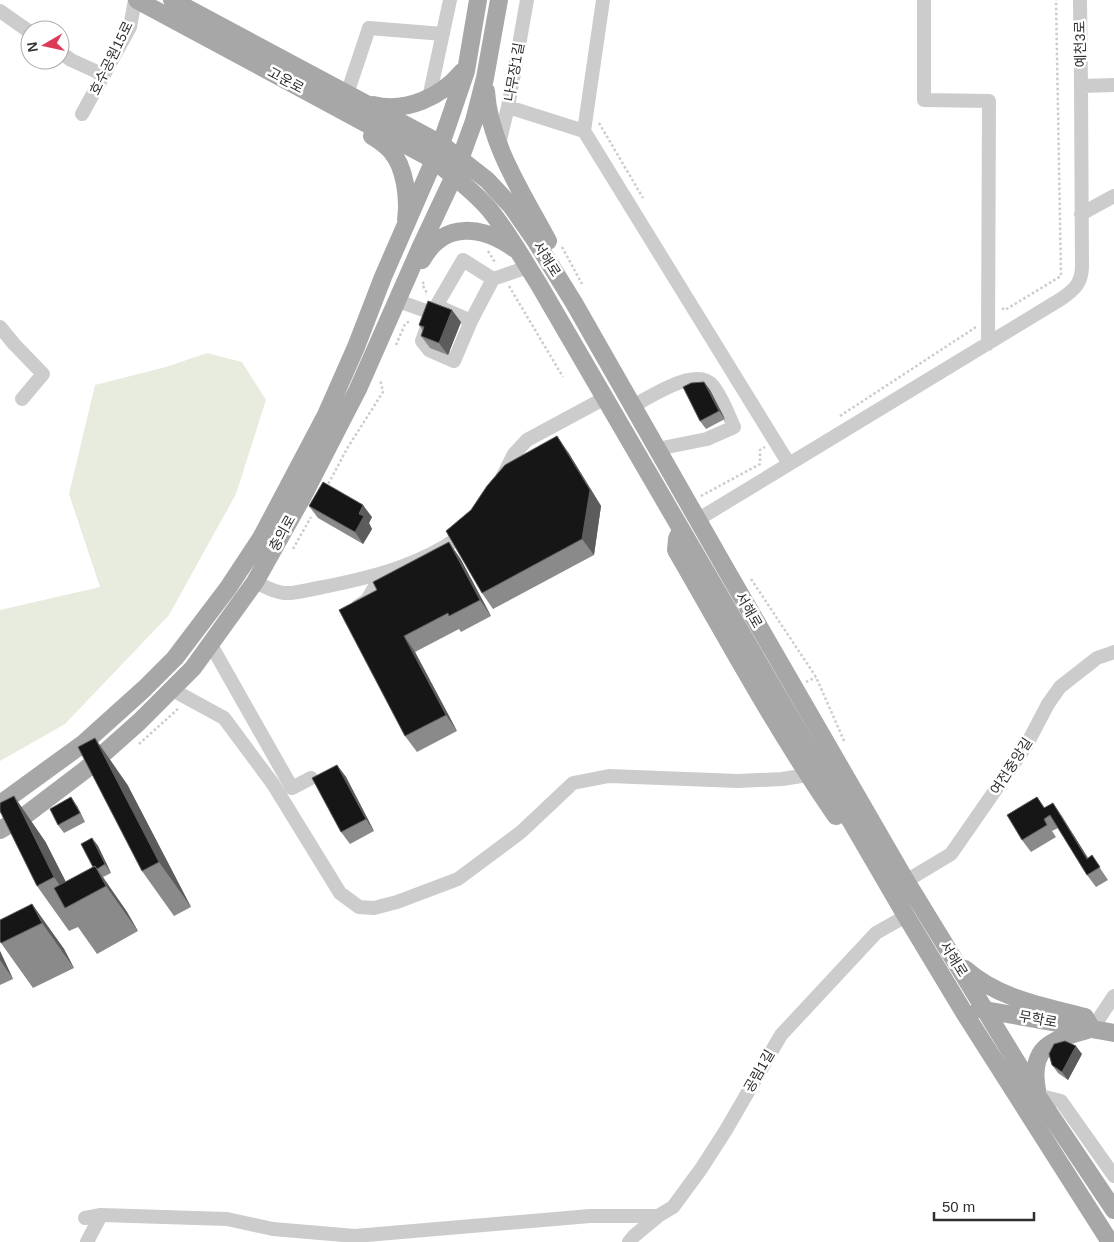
<svg xmlns="http://www.w3.org/2000/svg" width="1114" height="1242" font-family="Arial,'Noto Sans KR',sans-serif">
	<style>
		.green { fill: #e7ecde }
		.lines { fill: none; stroke-linecap: round; stroke-linejoin: round }
		.path { stroke: #ccc; stroke-width: 2.5; stroke-dasharray: 2.5 2.5; stroke-linecap: butt }
		.minor { stroke: #ccc; stroke-width: 14 }
		.major { stroke: #a7a7a7; stroke-width: 18 }
		.wall { fill: #8a8a8a }
		.shaded-wall { fill: #5c5c5c }
		.building { fill: #161616; stroke: #5c5c5c }
		.labels { text-anchor: middle; dominant-baseline: central; stroke-width: 5; stroke-linejoin: round; paint-order: stroke }
		.street-label { font-size: 14px; fill: #2f2f2f; stroke: #fff }
	</style>
	<rect width="100%" height="100%" fill="#fff"/>
	<path class="green" d="M207,353L242,362L266,400L236,494L169,615L65,724L0,761V610L100,587L69,494L95,385L166,367Z"/>
	<g class="lines">
		<path class="path" d="M599,123L643,198
			M562,247L582,284
			M488,251L496,264
			M424,282L422,284L427,293L426,295
			M509,286L563,377
			M1002,308L1005,310L1061,276L1056,0
			M396,345L405,324L411,320
			M840,416L976,327
			M326,488L348,447L383,392L380,379
			M701,496L760,464V450L765,447
			M293,549L311,517
			M751,579L816,677L845,743
			M806,682L816,677
			M139,744L179,708"/>
		<path class="minor" d="M603,0L584,131L789,464
			M924,0V100L989,101L988,344
			M1080,0L1081,86L1114,85
			M0,11L30,32
			M60,52L71,60L104,75
			M347,94L369,28L443,34
			M429,98L450,0
			M508,107L584,131
			M82,114L130,27L135,0
			M499,144L508,107L527,0
			M1081,214L1114,196
			M463,260L493,279L471,321L454,361L429,350L422,341L432,313Z
			M493,279L528,267
			M398,301L432,313
			M439,307L471,321
			M0,327L14,344L43,374L22,399
			M633,406C650,397 697,365 713,386C722,397 728,414 734,427L707,439L657,449
			M502,478L514,454L527,440L605,398
			M697,520L1061,299C1074,290 1081,284 1082,268L1081,86
			M255,582C264,586 273,592 284,593C294,594 307,590 318,588C370,578 425,565 467,531
			M358,606L367,600L377,583L388,573
			M211,645L292,788L311,778
			M171,689L224,718L273,784L340,893L359,907L374,908L397,902L458,879L521,832L573,783L609,776L738,781L782,779L808,775
			M906,881L951,854L1026,746L1048,704L1060,687L1097,658L1114,652
			M1092,1029L1114,996
			M1037,1095L1061,1101L1114,1176
			M85,1218L101,1215L227,1219L273,1229L355,1236L590,1216H658
			M87,1242L101,1215
			M629,1242L634,1236L658,1216L673,1207L701,1169L726,1130L781,1035L876,933L906,916"/>
		<path class="major" d="M137,0L434,160C453,176 473,190 489,209C508,232 522,258 538,283L906,916L965,1014L1110,1242
			M172,0L441,144L487,180L512,207L535,240L574,303L728,573L906,881L1037,1095L1114,1210
			M486,91C489,143 524,196 548,241
			M373,105C406,113 441,97 462,72L466,71
			M372,136C378,140 385,144 391,151C405,167 409,198 406,220
			M422,260C444,220 483,226 515,249
			M681,530L677,539L676,550C728,640 777,731 836,816
			M0,804L84,743L144,689L175,658L228,588L261,538L326,415L356,347L383,277L441,144L466,71L478,0
			M0,830L27,814L85,770L139,722L193,668L255,582L302,498L358,389L422,244L454,176L474,121L485,78L499,0
			M965,969C999,999 1043,1006 1085,1017L1092,1029
			M979,1009L1114,1033
			M1037,1090C1029,1047 1051,1040 1087,1030"/>
	</g>
	<path class="wall" d="M461,322L448,355L430,348L421,336L423,331L419,325Z
		M704,382L710,390L725,419L706,429L700,421Z
		M568,452L601,506L594,555L493,609L482,593L471,510Z
		M309,506L372,517L369,523L372,529L363,544L318,518Z
		M460,558L491,616L461,632L459,629L415,652L457,731L417,752L405,736L377,590Z
		M337,765L346,777L374,831L350,844L341,832Z
		M127,784L191,907L174,916L142,871Z
		M1037,797L1045,808L1061,815L1088,858L1100,868L1108,880L1096,887L1087,875L1058,828L1052,831L1056,837L1031,852L1022,840Z
		M77,806L85,822L64,833L58,825Z
		M92,838L98,846L111,873L103,877L127,912L138,931L97,954L78,927L69,931L37,886L45,841L66,882L93,867Z
		M32,904L64,949L74,968L33,988L1,943Z
		M0,951L13,979L0,985Z
		M1082,1054L1068,1080L1058,1073L1052,1065Z"/>
	<path class="shaded-wall" d="M452,310L461,322L448,355L439,343Z
		M704,382L710,390L725,419L719,411Z
		M557,436L568,452L601,506L594,555L582,539Z
		M363,505L372,517L369,523L372,529L363,544L355,532L359,514Z
		M449,542L460,558L491,616L480,600Z
		M404,636L415,652L457,731L446,715Z
		M95,738L127,784L191,907L159,862Z
		M337,765L346,777L374,831L366,819Z
		M14,796L45,841L76,902L73,904L54,877Z
		M71,797L77,806L85,822L80,813Z
		M1053,803L1061,815L1096,871L1087,859Z
		M92,838L98,846L111,873L105,864Z
		M95,866L127,912L138,931L106,886Z
		M32,904L64,949L74,968L42,923Z
		M0,951L13,979L0,960Z
		M1076,1046L1082,1054L1068,1080L1062,1072Z"/>
	<path class="building" d="M428,301L452,310L439,343L421,336L424,327L419,325Z
		M704,382L719,411L700,421L683,387L691,383Z
		M557,436L590,490L582,539L482,593L446,531L471,510L487,486L505,465Z
		M323,482L363,505L359,514L364,516L355,532L309,506Z
		M449,542L480,600L449,616L448,613L404,636L446,715L405,736L339,610L377,590L373,582Z
		M95,738L159,862L142,871L78,747Z
		M337,765L366,819L341,832L312,778Z
		M14,796L54,877L37,886L0,811V803Z
		M71,797L80,813L58,825L50,809Z
		M1037,797L1044,808L1053,803L1087,859L1092,855L1100,867L1087,875L1050,815L1044,819L1047,825L1022,840L1007,815Z
		M92,838L105,864L97,869L95,866L93,867L81,844Z
		M95,866L106,886L65,908L54,888Z
		M32,904L42,923L1,943L0,941V920Z
		M1065,1041L1076,1046L1062,1072L1052,1065L1049,1054L1054,1044Z"/>
	<g class="labels">
		<g class="street-label">
			<text transform="translate(1080 44) rotate(-91)">예천3로</text>
			<text transform="translate(111 58) rotate(-64)">호수공원15로</text>
			<text transform="translate(514 72) rotate(-80)">나무장1길</text>
			<text transform="translate(286 80) rotate(28)">고운로</text>
			<text transform="translate(547 259) rotate(58)">서해로</text>
			<text transform="translate(282 533) rotate(-61)">충의로</text>
			<text transform="translate(749 610) rotate(60)">서해로</text>
			<text transform="translate(1011 766) rotate(-57)">여전중앙길</text>
			<text transform="translate(954 959) rotate(58)">서해로</text>
			<text transform="translate(1038 1019) rotate(10)">무학로</text>
			<text transform="translate(759 1071) rotate(-60)">공림1길</text>
		</g>
	</g>
	<g transform="translate(45 45) rotate(261)"><circle r="24" fill="#ffffff" stroke="#acacac"/>
	<path d="M0-4L9 19L0 12L-9 19Z" fill="#dd3a58"/>
	<text y="-8" font-size="14" font-weight="bold" text-anchor="middle" fill="#2f2f2f">N</text>
	</g>
	<path d="M934 1212v8h100v-8" fill="none" stroke="#2f2f2f" stroke-width="2.5"/>
	<text x="942" y="1212" font-size="15" fill="#2f2f2f" stroke="#ffffff" stroke-width="4" paint-order="stroke">50 m</text>
</svg>
